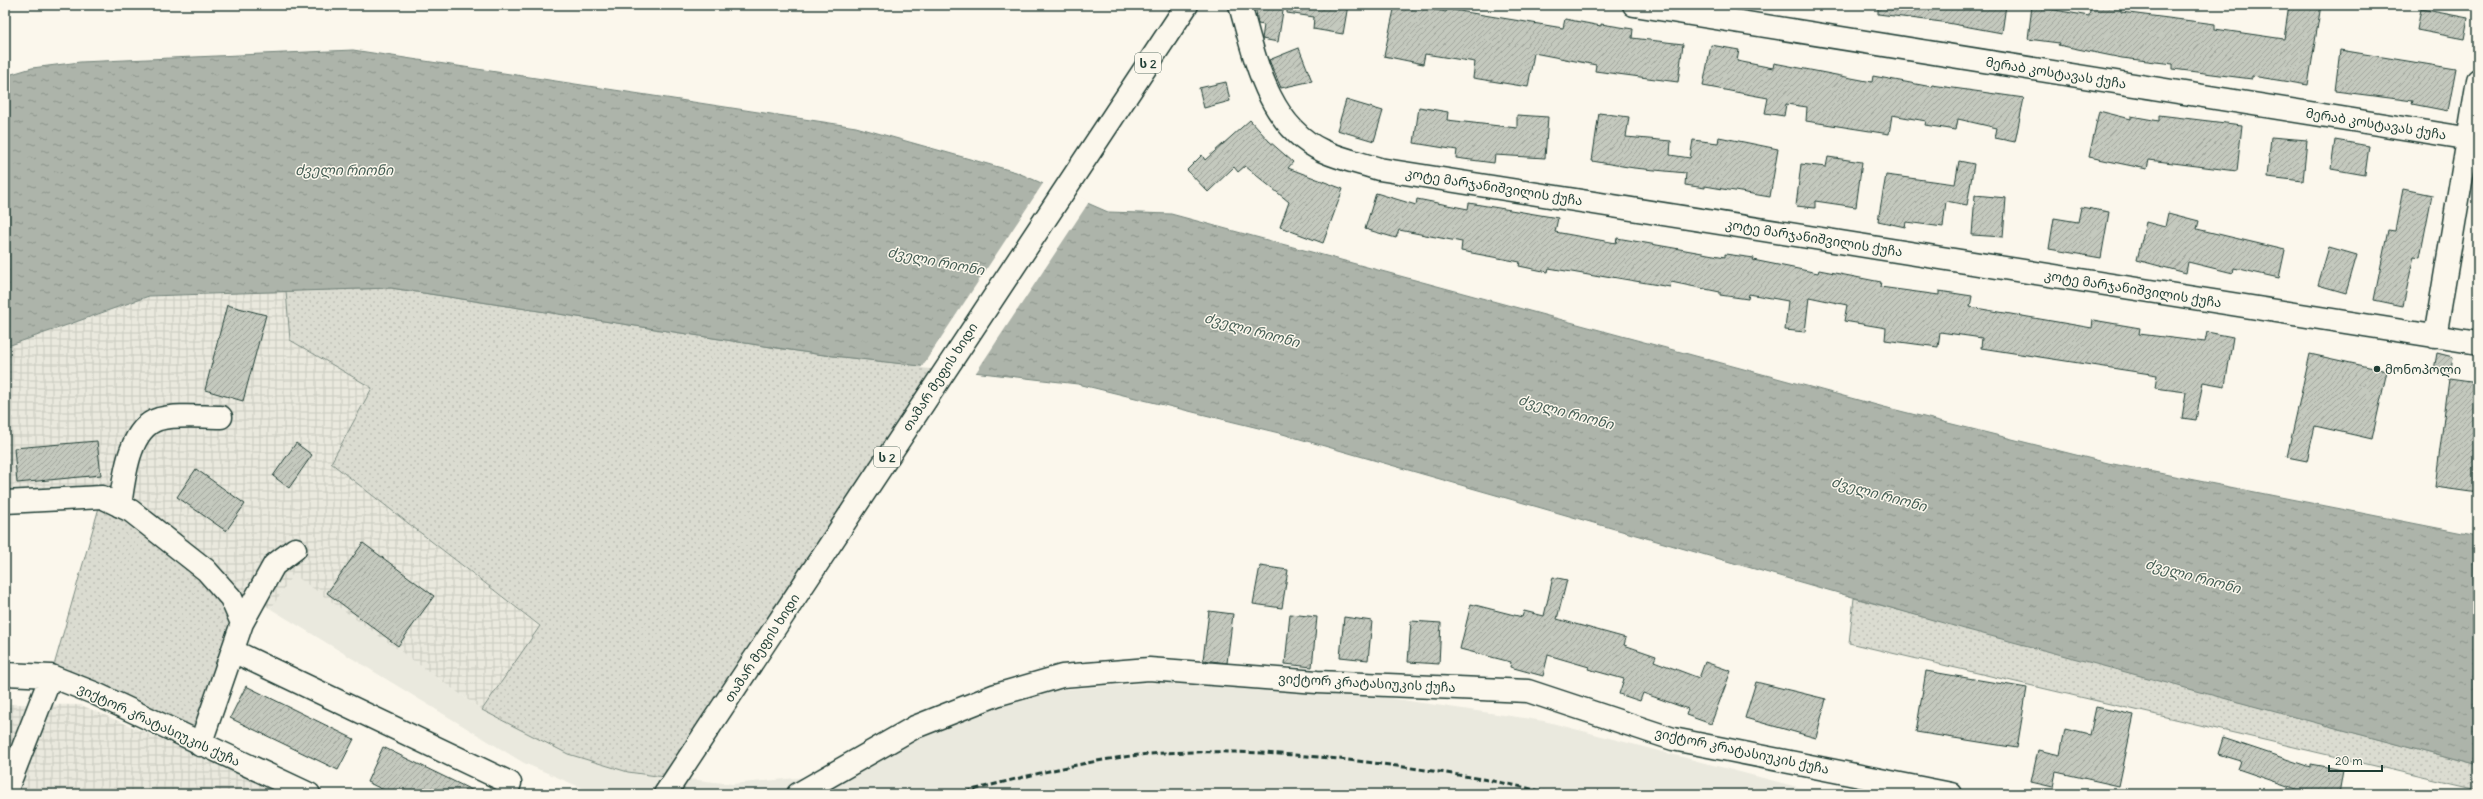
<svg xmlns="http://www.w3.org/2000/svg" width="2483" height="799" font-family="Delius,'Noto Sans Georgian',sans-serif">
	<style>
		.built { fill: #eae9de }
		.industrial { fill: url(#industrial-grid) }
		.grass { fill: url(#grass-dots); stroke: #7d8c82 }
		.water { fill: url(#water-ripples); stroke: #74847b }
		.pier { fill: #fbf7ec }
		.building { fill: url(#building-hatch); stroke: #1f3d34 }
		.lines { fill: none; stroke-linecap: round; stroke-linejoin: round }
		.minor-casing { stroke: #1f3d34; stroke-width: 25 }
		.highway-casing { stroke: #1f3d34; stroke-width: 25 }
		.minor { stroke: #fbf7ec; stroke-width: 22 }
		.highway { stroke: #fbf7ec; stroke-width: 22 }
		.rail { stroke: #1f3d34; stroke-width: 3; stroke-dasharray: 6 3; stroke-linecap: butt }
		.poi-dot { fill: #1f3d34; stroke: #fbf7ec; stroke-width: 1.5 }
		.labels { text-anchor: middle; dominant-baseline: central; stroke-width: 3; stroke-linejoin: round; paint-order: stroke }
		.shield { fill: #fbf7ec; stroke: #61756b; stroke-width: 1 }
		.shield-label { font-size: 12px; font-weight: bold; fill: #1f3d34 }
		.street-label { font-size: 13px; fill: #1f3d34; stroke: #fbf7ec }
		.poi-label { font-size: 13px; fill: #1f3d34; stroke: #fbf7ec; text-anchor: start }
		.water-label { font-size: 14px; font-style: italic; fill: #425b52; stroke: #fbf7ec }
	</style>
	<defs>
		<pattern id="industrial-grid" width="8" height="8" patternUnits="userSpaceOnUse"><rect width="8" height="8" fill="#eae9de"/><path d="M0 4h8M4 0v8" fill="none" stroke="#c8c9bf"/></pattern>
		<pattern id="grass-dots" width="8" height="8" patternUnits="userSpaceOnUse"><rect width="8" height="8" fill="#dbdcd1"/><path d="M2 2h.1M6 6h.1" fill="none" stroke="#bcbeb4" stroke-width="1.8" stroke-linecap="round"/></pattern>
		<pattern id="water-ripples" width="26" height="14" patternUnits="userSpaceOnUse"><rect width="26" height="14" fill="#adb4aa"/><path d="M2 4q2-2 4 0t4 0M15 11q2-2 4 0t4 0" fill="none" stroke="#8c948b"/></pattern>
		<pattern id="building-hatch" width="6" height="6" patternUnits="userSpaceOnUse"><rect width="6" height="6" fill="#c4c9be"/><path d="M-1 1l2-2M0 6l6-6M5 7l2-2" fill="none" stroke="#9fa49b"/></pattern>
	</defs>
	<rect width="100%" height="100%" fill="#fbf7ec"/>
	<filter id="ink" filterUnits="userSpaceOnUse"><feTurbulence type="fractalNoise" baseFrequency=".025" numOctaves="2"/><feDisplacementMap in="SourceGraphic" scale="8" xChannelSelector="R" yChannelSelector="G"/><feConvolveMatrix kernelMatrix="1 2 1 2 8 2 1 2 1" color-interpolation-filters="sRGB"/></filter>
	<g filter="url(#ink)">
		<path class="built" d="M293,573L482,710L568,754L628,772L732,784L828,775L907,739L1044,691L1175,681L1368,695L1544,721L1824,794H596L524,763L271,609Z"/>
		<path class="industrial" d="M286,291L290,340L372,388L331,463L540,627L482,710L293,574L271,609L255,599L242,623L102,497L5,502V347L149,296Z
			M5,704L81,705L290,794H5Z"/>
		<path class="grass" d="M391,288L816,354L941,368L664,777L628,772L568,754L482,710L540,626L331,463L372,388L290,340L286,291Z
			M102,497L206,570L242,623L200,745L51,676Z
			M1854,598L2478,766V790L1849,643Z"/>
		<path class="water" d="M353,50L856,127L1016,172L1108,212L1171,214L1884,407L2108,463L2478,536V766L1968,630L1279,433L1078,384L816,354L391,288L149,296L5,347V76L32,68L80,62Z"/>
		<path class="pier" d="M1044,182L1089,202L975,374L921,368Z"/>
		<path class="building" d="M1255,5H1284L1278,42L1262,39L1264,25L1258,24Z
			M1287,5H1348L1343,34L1313,29L1314,17L1287,13Z
			M1395,5H1412L1446,12L1447,9L1563,28L1565,19L1601,26V24L1633,29L1632,38L1683,44L1678,82L1595,71L1596,65L1534,53L1528,87L1473,78L1475,62L1425,54L1423,64L1384,56Z
			M1878,5H2006L2002,33L1942,22L1878,14Z
			M2091,5H2107L2121,8V12L2215,24V29L2284,39L2289,5H2321L2308,85L2252,76V79L2173,69V64L2122,58L2058,45L2059,43L2028,39L2032,6L2089,16Z
			M2421,9L2468,18L2464,39L2417,30Z
			M1711,45L1739,50L1737,61L1773,68L1774,63L1872,82L1873,76L1932,87V85L2024,98L2015,142L1995,138L1997,128L1958,119L1956,130L1925,125L1926,121L1892,115L1889,134L1806,121L1807,107L1786,104L1784,116L1765,113L1768,98L1703,86Z
			M1299,48L1312,81L1281,88L1269,60Z
			M2340,50L2456,69L2448,111L2412,104L2413,101L2335,91Z
			M1226,82L1230,101L1204,108L1199,88Z
			M1346,100L1383,111L1374,141L1337,130Z
			M1419,107L1448,112L1447,120L1517,128V115L1548,117L1545,158L1495,155L1494,163L1456,158L1457,150L1414,143Z
			M2099,111L2131,119V116L2159,121V115L2242,125L2237,171L2149,160L2147,169L2089,157Z
			M1599,113L1629,117L1626,137L1671,141L1670,155L1690,158L1693,140L1718,143L1719,137L1778,149L1770,197L1705,186V188L1685,185L1686,173L1634,168L1592,161Z
			M1250,120L1269,141L1293,162L1288,168L1343,189L1323,243L1280,227L1289,202L1245,166L1238,172L1234,167L1208,192L1187,170L1202,155L1205,160Z
			M2271,137L2307,140L2303,181L2267,177Z
			M2335,140L2369,146L2365,175L2331,169Z
			M1828,157L1862,162L1856,207L1815,201V208L1796,206L1801,164L1826,167Z
			M1959,161L1974,164L1967,205L1946,201L1943,227L1906,222L1905,227L1878,221L1886,175L1955,184Z
			M2403,189L2432,195L2420,257L2414,256L2403,306L2374,300L2388,230L2395,231Z
			M1376,193L1416,205L1417,199L1468,209L1469,203L1558,218L1555,232L1616,243L1617,238L1725,257V254L1754,258L1753,260L1818,273L1819,270L1881,282L1880,287L1939,295V291L1972,296L1970,307L2092,328L2093,320L2140,328L2139,334L2205,342L2207,332L2233,337L2225,386L2203,382L2196,420L2182,418L2186,392L2155,388L2157,375L1981,348L1982,338L1940,332L1938,347L1885,340L1886,328L1844,321L1847,305L1809,297L1805,332L1785,330L1788,301L1749,294L1748,299L1720,295V292L1671,282L1670,287L1600,275V277L1549,268L1548,272L1519,266L1520,262L1461,251L1462,242L1399,230L1396,238L1365,229Z
			M1975,195L2006,198L2003,237L1972,235Z
			M2081,207L2109,212L2101,258L2049,249L2054,218L2078,222Z
			M2168,213L2199,221L2197,229L2285,250L2279,278L2234,268L2233,273L2188,262L2186,273L2137,260L2146,222L2165,227Z
			M2329,247L2357,255L2346,293L2318,285Z
			M227,305L266,315L243,401L205,390Z
			M2437,353L2453,357L2450,374L2434,370Z
			M2310,354L2387,371L2372,439L2315,426L2307,461L2287,457Z
			M2449,379L2478,383V493L2435,487Z
			M97,441L101,475L17,483L14,448Z
			M296,443L312,455L289,488L273,476Z
			M196,469L245,504L226,531L177,497Z
			M363,543L434,596L398,646L327,593Z
			M1260,566L1288,570L1282,608L1253,604Z
			M1553,577L1567,580L1557,619L1626,638L1624,645L1656,656L1654,661L1699,678L1705,662L1731,671L1711,724L1686,715L1688,709L1643,693L1640,701L1619,694L1624,679L1588,669L1589,667L1548,655L1543,676L1510,667L1511,662L1460,649L1471,604L1522,617L1524,611L1544,616Z
			M1209,611L1233,614L1227,663L1203,660Z
			M1290,614L1317,617L1312,667L1285,664Z
			M1344,617L1372,621L1368,660L1340,657Z
			M1411,621L1441,623L1439,664L1408,662Z
			M1926,671L2027,688L2017,748L1916,732Z
			M1756,682L1826,699L1816,738L1745,718Z
			M246,686L354,739L338,770L230,718Z
			M2096,707L2134,715L2119,786L2056,772L2053,787L2031,782L2038,750L2060,755L2065,729L2090,735Z
			M2223,738L2310,767V764L2343,770L2339,794H2311L2238,769L2241,761L2218,754Z
			M383,747L480,794H392L367,782Z"/>
		<g class="lines">
			<defs>
				<path id="minor" d="M1240,5C1255,58 1268,126 1323,151C1341,159 1360,163 1379,169L2478,343
					M1634,5L2478,140
					M2435,337L2478,80
					M5,502L102,497L131,511L206,570L231,598L242,623L200,745
					M120,506C124,480 128,428 159,419C178,414 201,417 221,417
					M242,623L274,565L295,549
					M233,651L510,783L506,794
					M5,674L51,676L94,693L309,794
					M5,794L51,676
					M798,794L915,727L996,695L1062,676L1149,669L1317,682L1528,691L1673,739L1951,794"/>
				<path id="highway" d="M665,794L1187,5"/>
			</defs>
			<use href="#minor" class="minor-casing"/>
			<use href="#highway" class="highway-casing"/>
			<use href="#minor" class="minor"/>
			<use href="#highway" class="highway"/>
			<path class="rail" d="M957,794C1020,778 1084,760 1149,754C1232,748 1315,755 1397,766C1449,773 1501,781 1552,794"/>
		</g>
	</g>
	<circle class="poi-dot" cx="2377" cy="369" r="4"/>
	<g class="labels">
		<g class="shield">
			<rect x="1135" y="53" width="26" height="20" rx="3"/>
			<rect x="874" y="447" width="26" height="20" rx="3"/>
		</g>
		<g class="shield-label">
			<text x="1148" y="63">ს 2</text>
			<text x="887" y="457">ს 2</text>
		</g>
		<g class="street-label">
			<text transform="translate(2056 73) rotate(9)">მერაბ კოსტავას ქუჩა</text>
			<text transform="translate(2376 124) rotate(9)">მერაბ კოსტავას ქუჩა</text>
			<text transform="translate(1494 187) rotate(9)">კოტე მარჯანიშვილის ქუჩა</text>
			<text transform="translate(1814 238) rotate(9)">კოტე მარჯანიშვილის ქუჩა</text>
			<text transform="translate(2133 289) rotate(9)">კოტე მარჯანიშვილის ქუჩა</text>
			<text transform="translate(940 377) rotate(-57)">თამარ მეფის ხიდი</text>
			<text transform="translate(762 648) rotate(-57)">თამარ მეფის ხიდი</text>
			<text transform="translate(1367 683) rotate(3)">ვიქტორ კრატასიუკის ქუჩა</text>
			<text transform="translate(159 725) rotate(25)">ვიქტორ კრატასიუკის ქუჩა</text>
			<text transform="translate(1742 751) rotate(12)">ვიქტორ კრატასიუკის ქუჩა</text>
		</g>
		<g class="poi-label">
			<text x="2385" y="369">მონოპოლი</text>
		</g>
		<g class="water-label">
			<text x="344" y="170">ძველი რიონი</text>
			<text transform="translate(936 261) rotate(11)">ძველი რიონი</text>
			<text transform="translate(1252 330) rotate(15)">ძველი რიონი</text>
			<text transform="translate(1566 412) rotate(15)">ძველი რიონი</text>
			<text transform="translate(1879 494) rotate(15)">ძველი რიონი</text>
			<text transform="translate(2193 576) rotate(15)">ძველი რიონი</text>
		</g>
	</g>
	<rect width="2483" height="799" fill="none" stroke="#fbf7ec" stroke-width="20"/>
	<rect x="10" y="10" width="2463" height="779" fill="none" stroke="#1f3d34" stroke-width="1.5" filter="url(#ink)"/>
	<path d="M2329 765v6h53v-6" fill="none" stroke="#1f3d34" stroke-width="2"/>
	<text x="2335" y="765" font-size="12" fill="#1f3d34" stroke="#fbf7ec" stroke-width="3" paint-order="stroke">20 m</text>
</svg>
